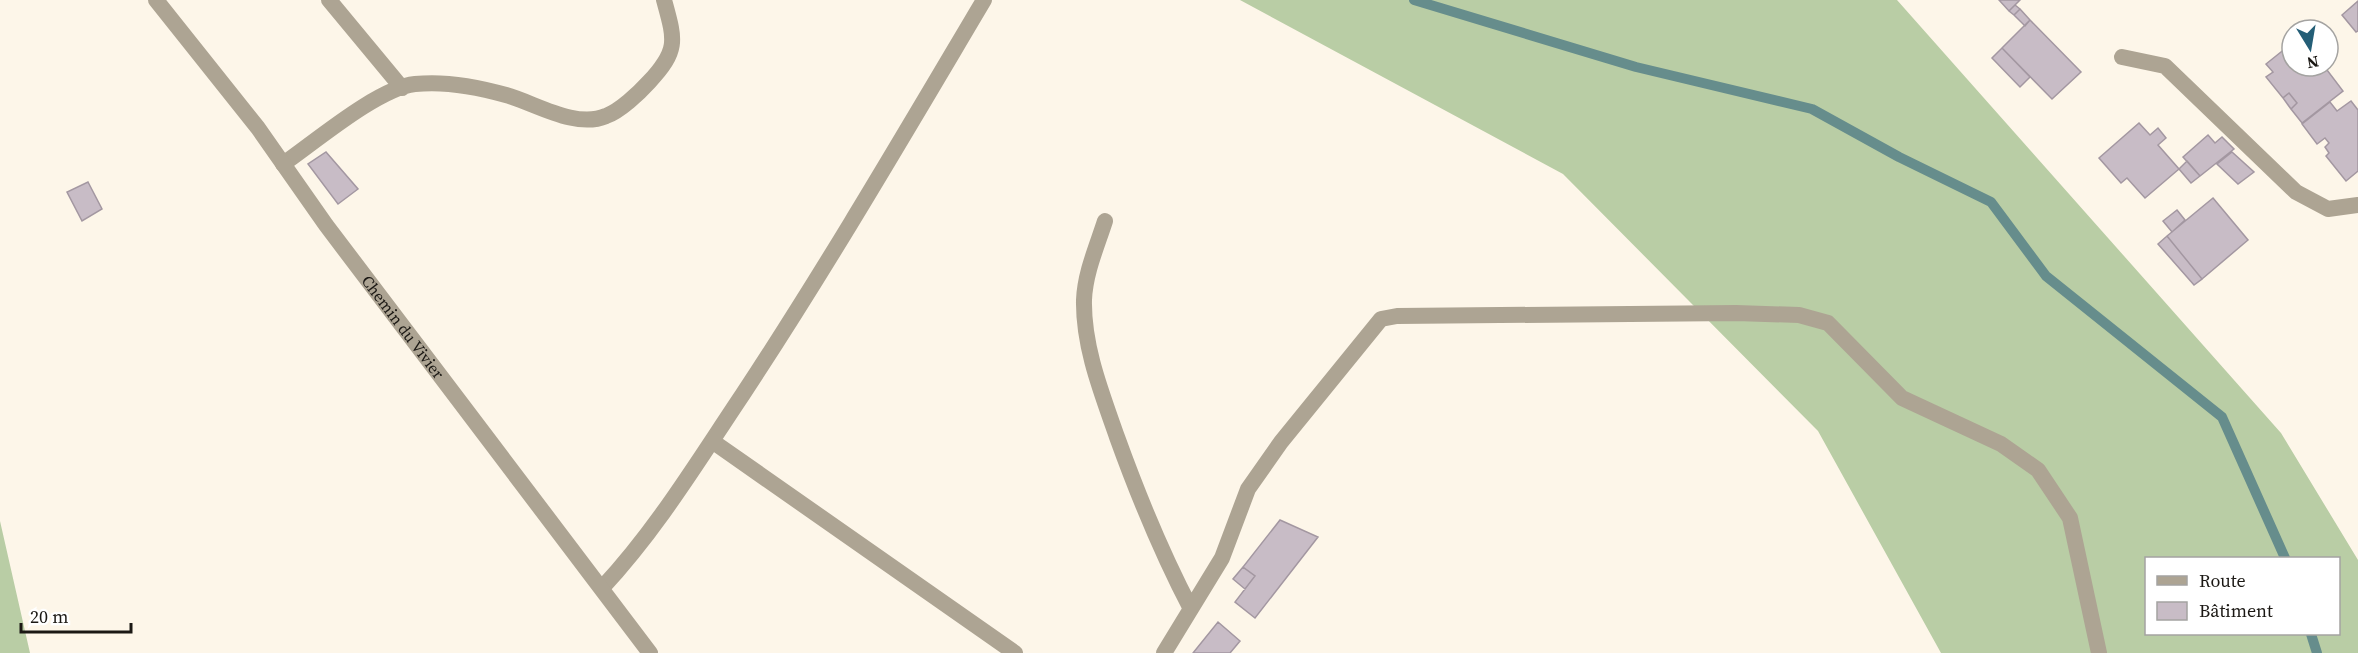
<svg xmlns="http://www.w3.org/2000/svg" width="2358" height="653" font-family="'Source Serif 4',serif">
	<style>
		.forest { fill: #b9cda5; fill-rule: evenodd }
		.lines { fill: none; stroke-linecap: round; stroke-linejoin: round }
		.stream { stroke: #668d8c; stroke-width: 10 }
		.building { fill: #c8bcc6; stroke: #a397a1; stroke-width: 1.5 }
		.service { stroke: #ada493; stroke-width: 16 }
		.minor { stroke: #ada493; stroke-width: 16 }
		.labels { text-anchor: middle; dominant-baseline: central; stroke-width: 4.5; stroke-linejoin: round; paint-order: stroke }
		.street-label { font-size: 16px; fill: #1b1814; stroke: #fff }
	</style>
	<rect width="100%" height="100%" fill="#fdf6e9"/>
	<path class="forest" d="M1240,0H1897L2281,433L2358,560V653H1941L1818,431L1563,174ZM2146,558H2338V634H2146Z
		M0,521L30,653H0Z"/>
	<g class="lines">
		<path class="stream" d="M1414,0L1636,67L1812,109L1899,157L1991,202L2046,276L2222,417L2285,558
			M2311,634L2317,653"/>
	</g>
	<path class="building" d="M1999,0H2020L2009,11Z
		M2358,1V31L2356,32L2342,15Z
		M2015,5L2020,9L2014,15L2009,11Z
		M2020,9L2030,20L2025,26L2014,15Z
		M2030,20L2081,72L2052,99L2002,48Z
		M2002,48L2030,77L2020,87L1992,58Z
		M2286,48L2292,55V66H2324L2343,91L2302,123L2291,109L2297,103L2289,93L2283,98L2266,77L2273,72L2266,64Z
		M2289,93L2297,103L2291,109L2283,98Z
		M2351,101L2358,110V171L2346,181L2326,156L2329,153L2325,147L2329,143L2325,138L2317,144L2302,124L2330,102L2337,111Z
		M2139,123L2150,135L2158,128L2166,138L2158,145L2179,169L2145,198L2127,178L2121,183L2099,158Z
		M2208,135L2215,143L2222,137L2234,149L2200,176L2183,157Z
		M326,152L358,189L338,204L308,164Z
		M2232,152L2254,172L2238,184L2217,164Z
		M2187,161L2200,176L2191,183L2179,169Z
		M88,182L102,209L82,221L67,192Z
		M2213,198L2248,240L2202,279L2167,236Z
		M2177,210L2185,220L2172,232L2163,221Z
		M2167,236L2202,279L2194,285L2158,244Z
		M1280,520L1318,537L1255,618L1235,602L1255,576L1243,567Z
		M1243,567L1255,576L1245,589L1233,579Z
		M1218,622L1240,641L1230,653H1193Z"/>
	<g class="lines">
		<path class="service" d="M329,0L402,88
			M283,164C315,142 378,88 415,84C443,81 478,87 506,95C535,103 575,129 606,116C620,111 639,93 649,82C679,50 675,40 664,0
			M1105,221C1097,246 1085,273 1084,300C1083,347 1102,394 1117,437C1139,498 1161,552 1191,609
			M712,441L1015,653
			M602,588C657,529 698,461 743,394C828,265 905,133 984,0
			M1164,653L1222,558L1248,489L1281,442L1381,319L1397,316L1736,313L1799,315L1828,323L1902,398L2001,444L2038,470L2070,518L2099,653"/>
		<g class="minor">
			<path id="s1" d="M156,0L258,128L326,225L650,653"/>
			<path d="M2122,57L2165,66L2296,192L2328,209L2358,205"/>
		</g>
	</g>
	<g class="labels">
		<g class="street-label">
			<text stroke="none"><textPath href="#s1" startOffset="410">Chemin du Vivier</textPath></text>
		</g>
	</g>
	<rect x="2145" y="557" width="195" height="78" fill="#ffffff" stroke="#a4a3a1" stroke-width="1.5"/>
	<rect x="2157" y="576" width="30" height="9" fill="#ada493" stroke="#a4a3a1" stroke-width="1.5"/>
	<text x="2199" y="587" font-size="18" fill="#1b1814">Route</text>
	<rect x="2157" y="602" width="30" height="18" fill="#c8bcc6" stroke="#a4a3a1" stroke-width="1.5"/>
	<text x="2199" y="617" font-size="18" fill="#1b1814">Bâtiment</text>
	<g transform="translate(2310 48) rotate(169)"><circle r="28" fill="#ffffff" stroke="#a4a3a1" stroke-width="1.5"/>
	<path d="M0-4.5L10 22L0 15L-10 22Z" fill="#245e77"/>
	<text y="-9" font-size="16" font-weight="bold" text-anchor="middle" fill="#1b1814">N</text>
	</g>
	<path d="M21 623v9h110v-9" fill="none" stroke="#1b1814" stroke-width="3"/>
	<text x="30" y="623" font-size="18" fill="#1b1814" stroke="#ffffff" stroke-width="4.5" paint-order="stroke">20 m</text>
</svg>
